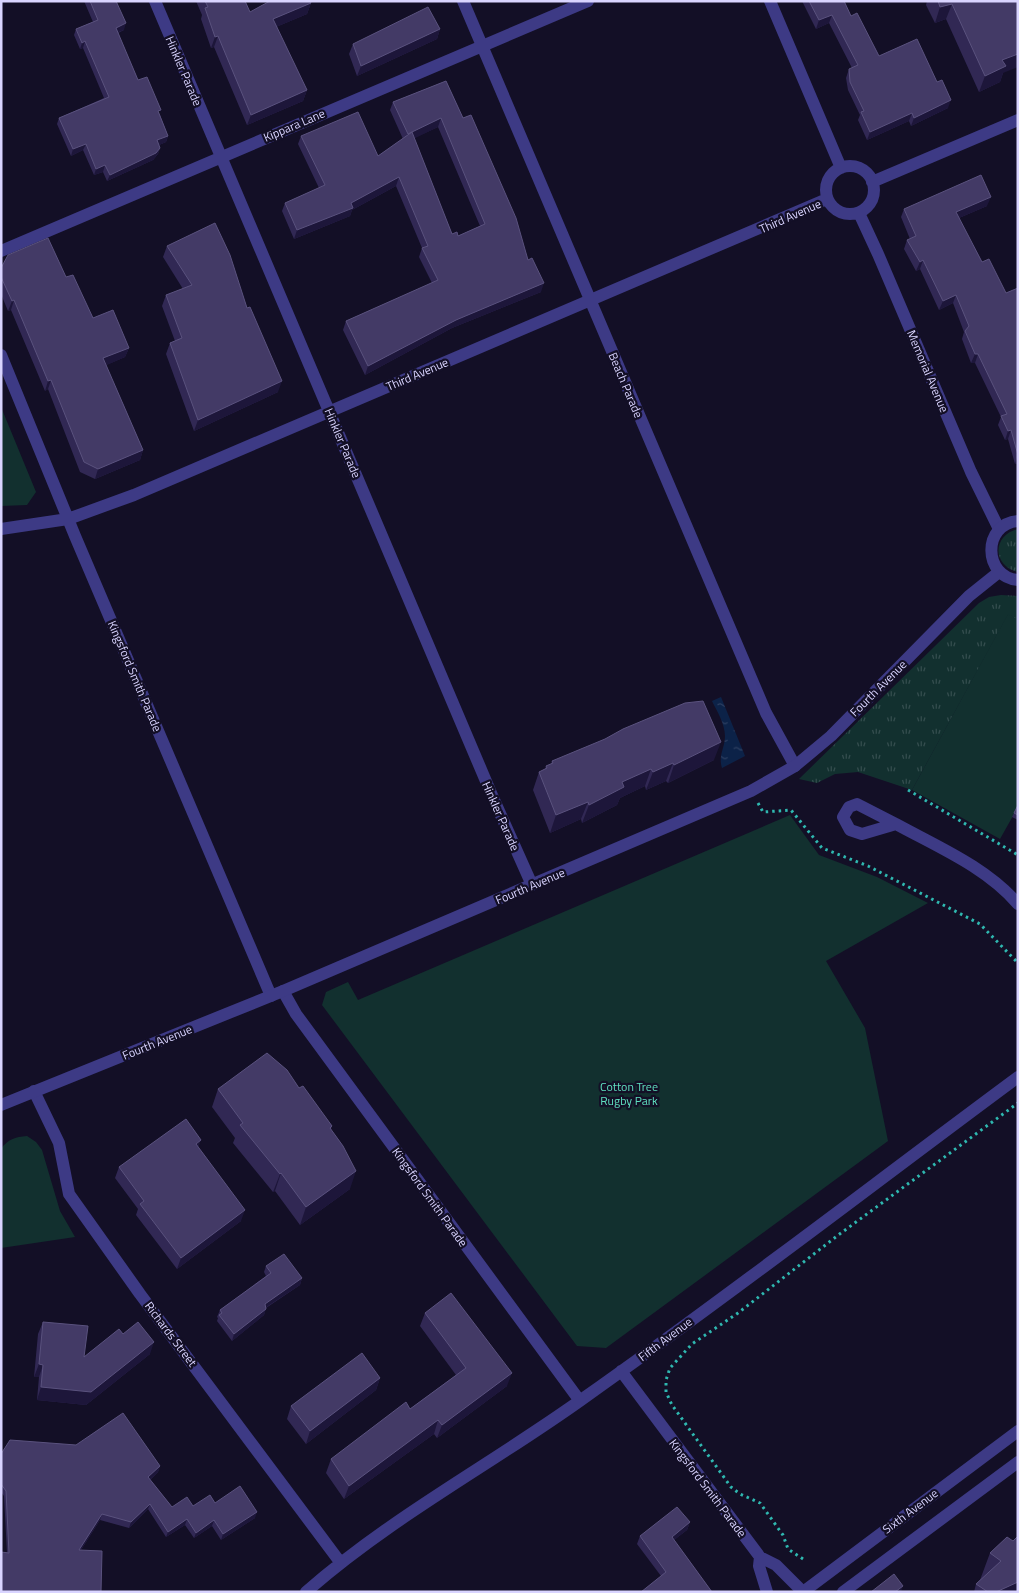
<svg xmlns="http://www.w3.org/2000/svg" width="1019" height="1593" font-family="'Titillium Web',sans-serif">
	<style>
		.grass { fill: url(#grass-tufts) }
		.park { fill: #12302f }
		.water { fill: url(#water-ripples) }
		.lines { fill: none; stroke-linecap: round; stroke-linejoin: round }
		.path { stroke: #2fb8b0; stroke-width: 3; stroke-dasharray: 2.5 4; stroke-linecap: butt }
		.minor { stroke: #3d3a85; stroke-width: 12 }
		.tertiary { stroke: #3d3a85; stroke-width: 12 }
		.wall { fill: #312854; fill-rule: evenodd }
		.shaded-wall { fill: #1d163a }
		.building { fill: #433a66; stroke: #5a527e; fill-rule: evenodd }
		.labels { text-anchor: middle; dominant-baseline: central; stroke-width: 4.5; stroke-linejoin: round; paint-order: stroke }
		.street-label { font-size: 12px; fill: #d9d4ff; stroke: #130f26 }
		.park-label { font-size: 12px; fill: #5fe0c0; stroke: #130f26 }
	</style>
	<defs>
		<pattern id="grass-tufts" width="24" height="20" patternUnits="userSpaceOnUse" patternTransform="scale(1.25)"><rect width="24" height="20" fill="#12302f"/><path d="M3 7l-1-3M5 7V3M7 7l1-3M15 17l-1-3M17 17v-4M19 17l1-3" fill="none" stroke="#344d4e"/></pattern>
		<pattern id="water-ripples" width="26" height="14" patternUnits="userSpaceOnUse" patternTransform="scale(1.25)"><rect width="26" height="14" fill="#0c2248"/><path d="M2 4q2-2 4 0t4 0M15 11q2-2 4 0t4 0" fill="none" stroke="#2f4163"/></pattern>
	</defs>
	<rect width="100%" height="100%" fill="#130f26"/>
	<path class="grass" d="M1018,529V572C992,566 992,535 1018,529Z
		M1001,595L1018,596V620L1008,615L912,790L858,772L835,774L817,783L799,779L979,603L989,597Z"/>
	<path class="park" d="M1,407L36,492L27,505L1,506Z
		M1008,614L1018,620V807L1000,839L912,790Z
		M790,815L819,855L877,877L928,903L826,961L865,1028L888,1141L606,1348L577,1346L322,1005L326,992L348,982L358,1000Z
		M27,1136L36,1142L42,1150L60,1211L75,1237L1,1248V1149C8,1139 15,1137 27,1136Z"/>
	<path class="water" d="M721,697L745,756L722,768C718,755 725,748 725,736C725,724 717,711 712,701Z"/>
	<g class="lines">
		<path class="path" d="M908,790L1018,855
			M758,803L763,812L791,810L822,848L868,866L980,924L1018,963
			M803,1559L788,1549L783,1535L760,1503L740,1494L731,1487L672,1405L666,1392V1380L670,1368L692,1344L738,1313L837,1236L1018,1103"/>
		<path class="minor" d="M155,1L491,793L532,885
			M463,1L766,713L795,766
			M770,1L841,168
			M826 190a24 24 0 1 1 48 0a24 24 0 1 1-48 0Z
			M872,182L1018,120
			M859,213L878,254L971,472L999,529
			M1,251L588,1
			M1,355L75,536L271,996
			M1,529L68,519L134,495L827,199
			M857,804L896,824L862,834L850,830L843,817L849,807Z
			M896,824C938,847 986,867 1018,904
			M283,991L296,1014L580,1401
			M34,1091L59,1143L69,1194L140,1294L340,1562
			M621,1371L760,1557L776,1565L803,1592
			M760,1557L759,1566L767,1592
			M306,1592C390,1518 490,1465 581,1400C729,1296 872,1185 1018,1077"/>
		<path class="tertiary" d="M1018,521C982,524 983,577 1018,580
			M1,1105L283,991L751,791L795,766L831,736L969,596L999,572
			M803,1592L1018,1431
			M843,1592L1018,1462"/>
	</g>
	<path class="wall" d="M84,1H116L124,30L118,33L138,80L160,115L168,136L166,142L159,145L160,148L158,154L153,160L107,181L103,172L94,175L83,150L71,156L57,124L59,118L104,98L83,48L80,49L74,35L76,29L93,22Z
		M196,1H245L250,12L311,3L307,14L276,27L307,90L303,101L247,125L214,47L211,48L201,19L202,15Z
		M802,1H844L851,16L879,56L948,108L911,126L909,121L867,140L858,120L860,115L848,90L846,78L849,69L852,68L829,23L816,29Z
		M927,1H1018L1003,73L1000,82L979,92L946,19L935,23L926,5Z
		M440,29L437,39L357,76L349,54L353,44Z
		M446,81L528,260L541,292L452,328L365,375L343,330L346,321L432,283L419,257L422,248L396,186L352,210L350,216L294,239L282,211L285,203L319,188L298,144L301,136L378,156L403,139L390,110L393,102ZM438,127L480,226L458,236L452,234L414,138Z
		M987,206L959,218L982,262L1006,293L1018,288V463L1015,464L1008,439L1005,440L998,425L1001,417L975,363H971L962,339L964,332L953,303L939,310L920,269L916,271L904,249L907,240L910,239L901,217L904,209Z
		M167,246L247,308L278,392L194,431L166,354L170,343L175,341L162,306L166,295L183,289L163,257Z
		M1,268L66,277L93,318L129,348L125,357L106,365L143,450L140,460L95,479L80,472L48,389L45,391L11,310L8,311L1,294Z
		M714,760L668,783L666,781L646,790L645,786L620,798L617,805L582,823L581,819L550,833L533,790L539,772L545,769L546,766L551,764L552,761Z
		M1018,805V820L1012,817Z
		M299,1088L332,1126L331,1129L350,1189L300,1225L275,1191L273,1192L233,1143L235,1138L212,1107L218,1089Z
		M199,1148L241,1221L177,1269L136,1215L138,1209L115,1178L119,1167Z
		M266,1266L302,1278L300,1285L266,1308L264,1315L232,1341L217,1321L218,1318L217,1317L220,1310L266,1276L264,1272Z
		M425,1313L507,1386L437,1438L434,1434L344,1499L326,1473L331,1459L410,1409L456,1375L420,1326Z
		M43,1322L84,1357L123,1334L150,1354L86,1405L37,1400L39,1377H34L38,1334Z
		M380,1378L376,1390L306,1444L287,1419L291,1406Z
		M1,1454L160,1466L158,1472L150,1480L172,1507L193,1506L215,1503L255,1518L221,1540L212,1526L194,1538L185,1525L166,1537L148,1509L129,1528L100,1520L81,1550L7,1553L4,1496L1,1492Z
		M690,1522L687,1530L674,1540L712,1592L661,1576L637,1544L640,1536Z
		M1013,1541L1018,1592H974L976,1584L980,1580L990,1553Z"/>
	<path class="shaded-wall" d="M311,3L307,14L269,30L273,19Z
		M952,4L946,19L935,23L940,7Z
		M832,15L829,23L816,29L819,20Z
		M126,23L124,30L113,34L116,28Z
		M440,29L437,39L357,76L361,66Z
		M218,36L214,47L211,48L215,37Z
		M85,41L83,48L80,49L82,43Z
		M1018,54V67L1003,73L1000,82L979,92L985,76L1002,60Z
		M307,90L303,101L247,125L251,115Z
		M951,100L948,108L911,126L914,118Z
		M912,113L909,121L867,140L870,132Z
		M441,118L438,127L405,143L408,134Z
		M168,136L166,142L155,147L157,140Z
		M86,144L83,150L71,156L73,149Z
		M160,148L158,154L153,160L107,181L110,175Z
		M105,165L103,172L94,175L96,169Z
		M399,177L396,186L352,210L350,216L294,239L297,230L351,203Z
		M991,197L987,206L952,221L956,212Z
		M923,260L920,269L916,271L920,262Z
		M544,283L541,292L452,328L365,375L368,366L456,320Z
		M956,295L953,303L939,310L943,301Z
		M14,300L11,310L8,311L12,301Z
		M129,348L125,357L100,368L103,358Z
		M975,354H978L975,363H971Z
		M51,380L48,389L45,391L48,381Z
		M282,381L278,392L194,431L198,420Z
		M1011,430L1008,439L1005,440L1008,431Z
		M143,450L140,460L95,479L98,469Z
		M1018,455V463L1015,464Z
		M721,742L714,760L668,783L674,765Z
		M673,763L666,781L646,790L653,772Z
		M651,769L645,786L620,798L617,805L582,823L589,805L622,782Z
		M588,802L581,819L550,833L556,815Z
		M201,1140L197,1151L196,1144Z
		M356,1171L350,1189L300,1225L306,1207Z
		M281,1173L275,1191L273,1192L280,1174Z
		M245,1210L241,1221L177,1269L181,1258Z
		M302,1278L300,1285L262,1310L265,1304Z
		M266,1309L264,1315L232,1341L234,1334Z
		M154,1342L150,1354L86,1405L37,1400L41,1387Z
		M39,1364L43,1365L39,1377H34Z
		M512,1373L507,1386L437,1438L442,1425Z
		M380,1378L376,1390L306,1444L310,1431Z
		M438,1420L434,1434L344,1499L349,1486Z
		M160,1466L158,1472L146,1483L148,1477Z
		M150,1504L148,1509L129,1528L131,1522Z
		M257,1512L255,1518L221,1540L223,1534Z
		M102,1514L100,1520L77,1556L79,1550Z
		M187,1519L185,1525L166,1537L168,1532Z
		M214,1520L212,1526L194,1538L196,1533Z
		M690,1522L687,1530L669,1544L672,1537Z
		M1018,1582V1592H996Z
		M903,1586L901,1592H895Z"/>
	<path class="building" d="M90,1H116L126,23L116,28L138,80L147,77L161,110L158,111L168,136L157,140L160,148L156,153L110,175L105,165L96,169L86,144L73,149L59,118L109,97L85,41L82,43L76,29L98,20Z
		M205,1H245L250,12L270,1H310L311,3L273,19L307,90L251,115L218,36L215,37L205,8L208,7Z
		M809,1H844L851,16L857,13L879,56L917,39L937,82L942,80L951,100L914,118L912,113L870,132L861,112L864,111L850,82L849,69L858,65L832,15L819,20Z
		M938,1H1018V54L1002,60L1006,66L985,76L952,4L940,7Z
		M428,7L440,29L361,66L353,44Z
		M446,81L463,118L471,115L516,218L528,260L532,258L544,283L456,320L368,366L346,321L438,280L422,248L428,246L399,177L351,203L353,208L297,230L285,203L325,185L301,136L358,112L378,156L412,132L408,134L393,102ZM441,118L485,224L458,236L457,232L452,234L412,132Z
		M981,175L991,197L956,212L982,262L989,259L1006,293L1018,288V455L1011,430L1008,431L1001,416L1007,414L978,354H975L965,331L969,326L956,295L943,301L923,260L920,262L907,240L916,236L904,209Z
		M215,223L230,255L247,308L250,307L282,381L198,420L170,343L182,338L166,295L192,285L167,246Z
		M48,238L66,277L73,275L93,318L113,310L129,348L103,358L143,450L98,469L84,462L51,380L48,381L14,300L12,301L1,277V268L8,255Z
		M703,701L721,742L674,765L673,763L653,772L651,769L622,782L624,787L589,805L588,802L556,815L539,772L547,768L546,766L553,763L552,761L605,739L623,729L685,703Z
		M1018,805V815L1014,813Z
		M267,1053L287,1070L299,1088L303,1086L332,1126L330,1128L343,1146L356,1171L306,1207L281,1173L280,1174L240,1125L243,1123L218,1089Z
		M186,1119L201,1140L196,1144L245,1210L181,1258L140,1204L144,1201L119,1167Z
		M284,1254L302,1278L265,1304L266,1309L234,1334L219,1315L222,1313L220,1310L271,1273L266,1266Z
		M451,1293L512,1373L442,1425L438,1420L349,1486L331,1459L406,1402L410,1409L466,1368L425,1313Z
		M43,1322L88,1326L84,1357L119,1329L123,1334L138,1322L154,1342L91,1392L41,1387L43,1365L39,1364Z
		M362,1353L380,1378L310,1431L291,1406Z
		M123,1413L160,1466L148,1477L172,1507L187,1497L193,1506L210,1495L215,1503L240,1486L257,1512L223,1534L214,1520L196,1533L187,1519L168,1532L150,1504L131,1522L102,1514L79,1550L102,1551L101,1592H1V1552L9,1553L6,1491L1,1484V1454L10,1440L76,1445Z
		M677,1507L690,1522L672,1537L712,1592H641L666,1572L640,1536Z
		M1018,1536V1582L996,1592H988L976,1584L1001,1561L990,1553L1007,1537L1013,1541Z
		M894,1574L903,1586L895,1592H871Z"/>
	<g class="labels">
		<g class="street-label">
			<text transform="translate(184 71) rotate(67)">Hinkler Parade</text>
			<text transform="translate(294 125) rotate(-23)">Kippara Lane</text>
			<text transform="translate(790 216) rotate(-24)">Third Avenue</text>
			<text transform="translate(928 371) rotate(67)">Memorial Avenue</text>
			<text transform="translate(417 374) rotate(-23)">Third Avenue</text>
			<text transform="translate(626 385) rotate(67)">Beach Parade</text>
			<text transform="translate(343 443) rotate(67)">Hinkler Parade</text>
			<text transform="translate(135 676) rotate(67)">Kingsford Smith Parade</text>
			<text transform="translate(878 688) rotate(-45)">Fourth Avenue</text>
			<text transform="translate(501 816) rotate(66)">Hinkler Parade</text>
			<text transform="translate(530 886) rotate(-23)">Fourth Avenue</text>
			<text transform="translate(157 1042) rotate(-22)">Fourth Avenue</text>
			<text transform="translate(430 1197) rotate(54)">Kingsford Smith Parade</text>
			<text transform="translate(171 1334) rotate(53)">Richards Street</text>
			<text transform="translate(665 1339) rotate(-37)">Fifth Avenue</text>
			<text transform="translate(708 1488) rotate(53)">Kingsford Smith Parade</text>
			<text transform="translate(910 1511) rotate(-37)">Sixth Avenue</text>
		</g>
		<g class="park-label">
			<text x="629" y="1086">Cotton Tree<tspan x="629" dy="14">Rugby Park</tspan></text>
		</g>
	</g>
	<rect width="1019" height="1593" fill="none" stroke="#d9d4ff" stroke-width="5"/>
</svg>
